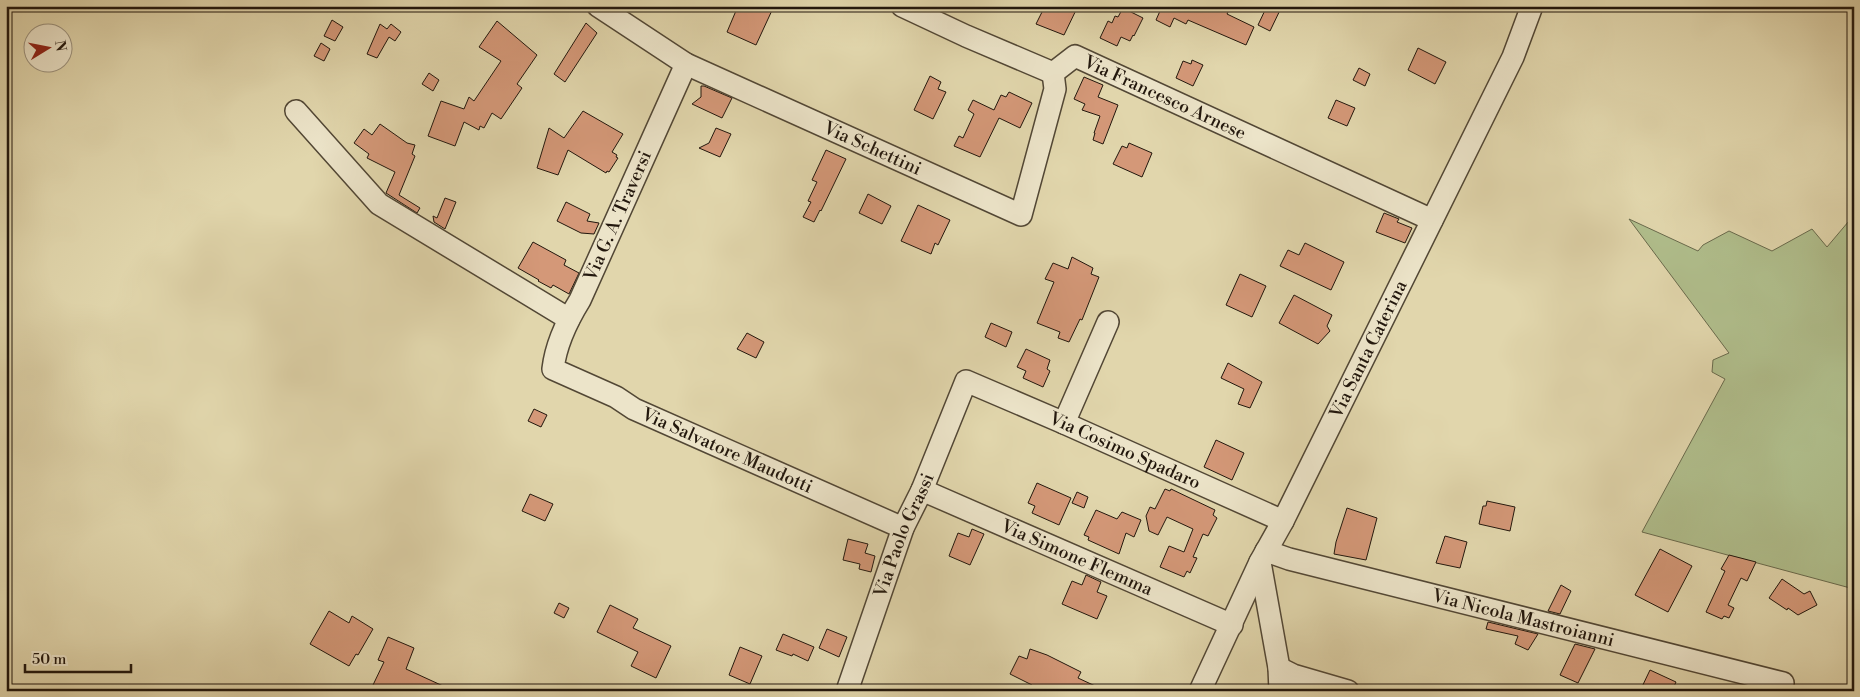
<svg xmlns="http://www.w3.org/2000/svg" width="1860" height="697" font-family="'Libre Bodoni',serif">
	<style>
		.green { fill: #b0be8c; stroke: #696a4c }
		.building { fill: #d49878; stroke: #22170d }
		.lines { fill: none; stroke-linecap: round; stroke-linejoin: round }
		.minor-casing { stroke: #524735; stroke-width: 24 }
		.minor { stroke: #ece4c9; stroke-width: 21 }
		.labels { text-anchor: middle; dominant-baseline: central; stroke-width: 4.5; stroke-linejoin: round; paint-order: stroke }
		.street-label { font-size: 18px; fill: #22170d; stroke: #ece4c9 }
	</style>
	<rect width="100%" height="100%" fill="#e1d6ac"/>
	<filter id="stains"><feTurbulence type="fractalNoise" baseFrequency=".004" numOctaves="4"/><feColorMatrix values="0 0 0 0 .2 0 0 0 0 .09 0 0 0 0 .02 0 0 0 .5 -.17"/></filter>
	<radialGradient id="worn" r=".72"><stop offset=".6" stop-color="#630" stop-opacity="0"/><stop offset="1" stop-color="#630" stop-opacity=".3"/></radialGradient>
	<path class="green" d="M1854,215V589L1642,532L1725,379L1712,372L1713,360L1729,353L1629,219L1698,251L1703,245L1729,231L1772,251L1812,229L1827,247Z"/>
	<path class="building" d="M738,6H774L756,45L727,32Z
		M1045,6H1078L1064,35L1036,24Z
		M1150,6H1231L1227,14L1254,27L1246,45L1188,20L1186,24L1174,18L1170,27L1156,20L1160,11Z
		M1267,6H1282L1270,31L1258,25Z
		M1123,8L1143,18L1134,36L1133,35L1130,41L1121,37L1117,46L1100,38L1108,21L1112,23L1115,16L1118,17Z
		M332,20L343,27L335,41L324,36Z
		M497,21L537,55L517,84L522,88L501,119L492,113L484,128L480,126L479,130L464,122L455,146L428,136L441,101L464,109L469,97L474,101L501,61L479,47Z
		M586,23L597,33L565,82L554,74Z
		M380,24L387,29L391,24L401,32L395,41L389,37L377,58L367,54Z
		M321,43L330,49L324,61L314,56Z
		M1418,48L1446,62L1435,84L1408,70Z
		M1192,60L1203,65L1193,86L1176,78L1183,61L1191,64Z
		M1359,68L1370,74L1365,86L1353,80Z
		M429,73L439,80L433,91L422,84Z
		M930,76L941,82L938,89L946,92L933,119L914,110Z
		M1084,77L1103,85L1098,97L1118,105L1103,144L1093,140L1095,133H1094L1100,116L1082,110L1085,104L1074,99Z
		M701,86H704L732,98L722,118L692,104L701,97Z
		M1009,92L1032,103L1020,128L999,118L980,157L954,146L959,136L963,138L974,114L968,110L973,100L994,110L1001,95L1006,97Z
		M1336,100L1355,108L1347,126L1328,118Z
		M583,111L623,134L612,152L617,155L616,157L618,158L609,172L607,171L606,173L568,150L558,175L537,168L549,128L564,138Z
		M380,124L407,143L415,145L412,154L415,156L399,195L420,208L417,213L386,193L395,172L367,158L369,154L354,143L364,129L372,135Z
		M716,128L731,134L720,157L699,148L709,143Z
		M1129,143L1152,153L1142,177L1113,164L1122,146L1127,148Z
		M826,150L846,159L821,211L820,210L814,222L803,217L811,202L808,201L817,182L812,180Z
		M868,194L891,206L882,224L859,213Z
		M445,198L456,202L445,229L434,222L433,216L437,218Z
		M566,202L590,214L587,221L599,223L594,234L581,233L557,221Z
		M918,205L950,220L938,245L935,243L931,254L901,241Z
		M1384,213L1399,219L1397,222L1412,228L1405,243L1376,232Z
		M533,242L566,260L564,265L579,273L569,294L553,285L551,288L538,281L539,280L518,268Z
		M1305,243L1344,262L1331,290L1280,266L1288,250L1299,255Z
		M1072,257L1093,268L1091,274L1099,277L1082,320L1080,319L1069,342L1058,338L1060,332L1037,323L1054,282L1045,279L1053,263L1068,269Z
		M1240,274L1266,286L1252,317L1226,305Z
		M1294,295L1332,315L1327,326L1330,331L1318,344L1279,323Z
		M991,323L1012,332L1006,347L985,337Z
		M747,333L764,342L756,358L737,349Z
		M1026,349L1050,360L1047,369L1050,371L1043,387L1023,378L1026,371L1017,367Z
		M1228,363L1262,382L1250,408L1238,404L1244,389L1221,378Z
		M534,409L547,415L541,427L528,421Z
		M1216,440L1244,453L1232,480L1204,467Z
		M1037,483L1071,498L1059,525L1032,513L1035,506L1028,503Z
		M1165,489L1170,491L1171,489L1215,510L1213,515L1217,518L1208,536L1203,534L1193,557L1197,558L1190,573L1187,571L1184,577L1160,567L1169,546L1184,552L1193,529L1167,517L1158,535L1149,531L1146,516L1150,507L1155,509Z
		M1077,492L1088,497L1084,508L1072,503Z
		M530,494L553,504L545,521L522,511Z
		M1487,501L1515,507L1510,531L1479,524L1483,506H1486Z
		M1347,508L1377,518L1366,560L1334,554L1336,542Z
		M1096,510L1117,519L1122,512L1141,520L1134,537L1126,533L1119,554L1088,540L1089,537L1084,535Z
		M972,529L984,534L970,565L949,556L958,533L969,537Z
		M1445,536L1467,542L1460,568L1436,563Z
		M848,539L868,544L865,553L875,556L871,572L859,569L860,564L843,560Z
		M1660,549L1692,566L1668,612L1635,595Z
		M1729,555L1756,562L1747,581L1741,578L1728,605L1734,608L1729,618L1724,616L1722,619L1706,612L1725,571L1721,569Z
		M1086,575L1101,582L1097,592L1107,596L1097,619L1062,604L1072,581L1082,585Z
		M1782,579L1804,594L1810,591L1817,605L1798,615L1788,608L1787,610L1769,598Z
		M1561,585L1571,591L1560,614L1548,611Z
		M559,603L569,608L564,618L554,613Z
		M610,605L638,619L633,628L671,646L656,678L631,666L638,652L597,632Z
		M329,611L349,623L352,616L373,629L358,655L356,654L349,666L310,644Z
		M1488,622L1538,634L1528,650L1515,644L1518,636L1486,629Z
		M827,629L847,637L839,657L819,648Z
		M783,634L814,647L808,661L793,654L792,656L776,650Z
		M388,637L414,648L406,669L454,691H384L373,685L384,662L378,660Z
		M1575,644L1595,649L1578,683L1560,675Z
		M740,647L762,656L750,684L729,675Z
		M1030,649L1047,655L1081,672L1078,678L1106,691H1029L1032,685L1010,674L1019,656L1027,659Z
		M1650,670L1676,682L1672,691H1640Z"/>
	<g class="lines">
		<defs>
			<g id="minor">
				<path id="s1" d="M598,6L686,64L1021,215L1055,89L1053,73"/>
				<path id="s2" d="M902,6L966,36L1053,73L1075,56L1432,220"/>
				<path id="s3" d="M686,64L580,300C567,321 556,343 553,369L616,397L634,409L903,528"/>
				<path d="M296,111L379,204L569,319"/>
				<path d="M1064,423L1108,322"/>
				<path id="s4" d="M922,490L1232,625"/>
				<path id="s5" d="M1266,551L1289,559L1783,683"/>
				<path d="M1260,562L1279,668L1280,691"/>
				<path d="M1279,668L1293,675L1348,691"/>
				<path id="s6" d="M847,691L903,528L922,490L966,381L1064,423L1283,521"/>
				<path id="s7" d="M1200,691L1260,562L1283,521L1513,57L1532,6"/>
			</g>
		</defs>
		<use href="#minor" class="minor-casing"/>
		<use href="#minor" class="minor"/>
	</g>
	<g class="labels">
		<g class="street-label">
			<text stroke="none"><textPath href="#s2" startOffset="292">Via Francesco Arnese</textPath></text>
			<text stroke="none"><textPath href="#s1" startOffset="310">Via Schettini</textPath></text>
			<text transform="translate(618 216) rotate(-66)">Via G. A. Traversi</text>
			<text stroke="none"><textPath href="#s7" startOffset="381">Via Santa Caterina</textPath></text>
			<text stroke="none"><textPath href="#s3" startOffset="526">Via Salvatore Maudotti</textPath></text>
			<text stroke="none"><textPath href="#s6" startOffset="506">Via Cosimo Spadaro</textPath></text>
			<text stroke="none"><textPath href="#s6" startOffset="166">Via Paolo Grassi</textPath></text>
			<text stroke="none"><textPath href="#s4" startOffset="169">Via Simone Flemma</textPath></text>
			<text stroke="none"><textPath href="#s5" startOffset="266">Via Nicola Mastroianni</textPath></text>
		</g>
	</g>
	<rect width="1860" height="697" fill="none" stroke="#e1d6ac" stroke-width="25"/>
	<rect x="8" y="8" width="1845" height="682" fill="none" stroke="#22170d" stroke-width="2.5"/>
	<rect x="12" y="12" width="1835" height="672" fill="none" stroke="#22170d"/>
	<g transform="translate(48 48) rotate(80)"><circle r="24" fill="#ece4c9" stroke="#9b927e"/>
	<path d="M0-4L9 19L0 12L-9 19Z" fill="#8f2418"/>
	<text y="-8" font-size="14" font-weight="bold" text-anchor="middle" fill="#22170d">N</text>
	</g>
	<path d="M25 664v8h106v-8" fill="none" stroke="#22170d" stroke-width="2.5"/>
	<text x="32" y="664" font-size="15" fill="#22170d" stroke="#ece4c9" stroke-width="4" paint-order="stroke">50 m</text>
	<rect width="100%" height="100%" filter="url(#stains)"/>
	<rect width="100%" height="100%" fill="url(#worn)"/>
</svg>
